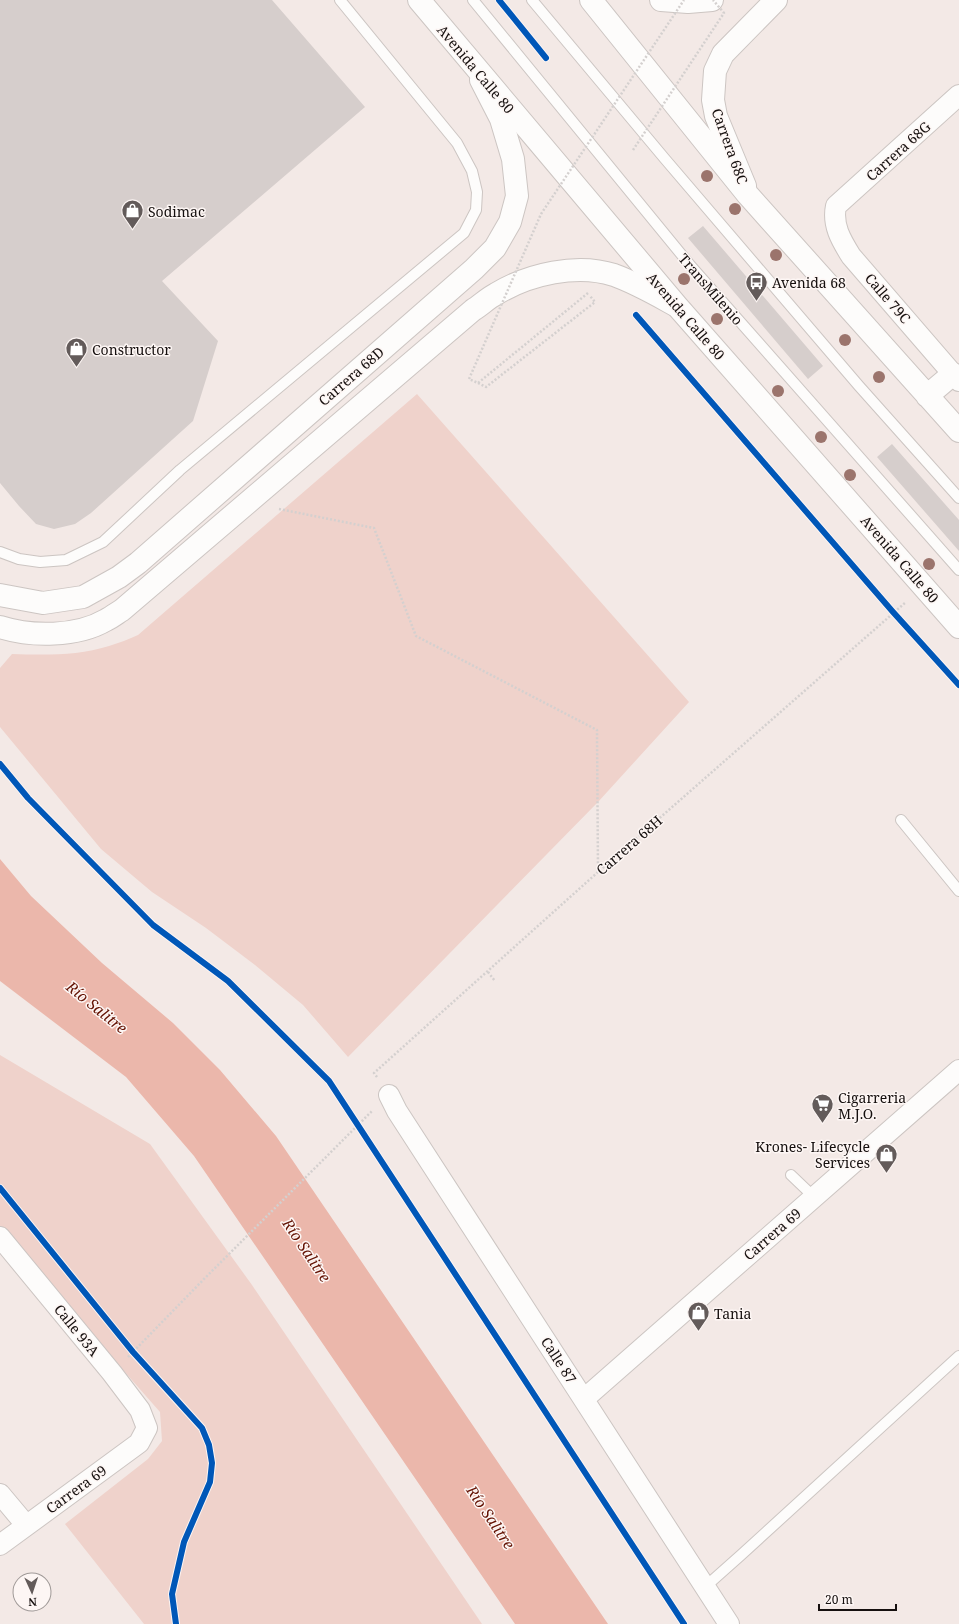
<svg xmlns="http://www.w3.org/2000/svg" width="959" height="1624" font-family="'Noto Serif',serif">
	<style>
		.green { fill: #efd2cb }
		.water { fill: #ebb7ab }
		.building { fill: #d6cecc }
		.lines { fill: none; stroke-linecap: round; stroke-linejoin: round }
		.service-casing { stroke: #ccc5c2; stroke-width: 12 }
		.minor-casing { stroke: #ccc5c2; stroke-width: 22 }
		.tertiary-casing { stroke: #ccc5c2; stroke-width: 24 }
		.trunk-casing { stroke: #ccc5c2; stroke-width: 24 }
		.path { stroke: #d4d0cf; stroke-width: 2.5; stroke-dasharray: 2 2; stroke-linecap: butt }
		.service { stroke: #fdfcfb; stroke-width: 10 }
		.minor { stroke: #fdfcfb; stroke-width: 20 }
		.tertiary { stroke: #fdfcfb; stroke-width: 22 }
		.trunk { stroke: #fdfcfb; stroke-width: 22 }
		.path-bridge { stroke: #d4d0cf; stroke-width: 2.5; stroke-dasharray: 2 2; stroke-linecap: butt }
		.cycleway-casing { stroke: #fdf6f4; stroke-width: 8 }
		.cycleway { stroke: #0057b8; stroke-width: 6 }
		.tree { fill: #9b746c }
		.labels { text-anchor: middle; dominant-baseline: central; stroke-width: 3; stroke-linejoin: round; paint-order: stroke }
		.street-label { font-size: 14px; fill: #150f0e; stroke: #fdf6f4 }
		.poi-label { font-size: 14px; fill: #150f0e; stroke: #fdf6f4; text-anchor: start }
		.water-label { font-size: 15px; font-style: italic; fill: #641203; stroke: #fdf6f4 }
	</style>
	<rect width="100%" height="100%" fill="#f3e9e6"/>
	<path class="green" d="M417,394L689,702L598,802L348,1057L303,1005L255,965L206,928L152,892L101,849L0,727V668L12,654C44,655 78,656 109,646C119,643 129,639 138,635Z
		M0,1055L150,1144L252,1285L482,1624H144L65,1524L148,1459L162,1441L160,1412L0,1230Z"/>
	<path class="water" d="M0,859L31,896L102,963L173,1023L220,1070L276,1136L608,1624H515L194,1156L126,1077L0,981Z"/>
	<path class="building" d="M0,0H272L365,107L162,281L218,341L193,421L91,513L75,524L54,529L36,524L19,506L0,483Z
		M703,226L823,366L808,379L688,238Z
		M892,444L959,520V551L877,457Z"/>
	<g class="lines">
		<defs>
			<path id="service" d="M473,0L690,265L959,570
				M532,0L665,159L859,386L959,498
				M0,552L19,559L40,562L66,560L103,542L180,470L464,233L476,210L477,192L472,171L457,143L340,0
				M901,820L959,891
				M791,1175L814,1197
				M705,1587L741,1555L959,1356"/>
			<path id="minor" d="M959,95L836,206C832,225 841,240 851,256L959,381
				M389,1095L397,1111L729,1624
				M0,1237L112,1373L140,1410L147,1428L139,1443L0,1545
				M584,1399L959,1070
				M0,1494L26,1525"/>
			<path id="tertiary" d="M661,0L688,2L712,0
				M745,186L716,116L713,100L715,71L723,54L776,0
				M0,595L43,603L83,597L119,577L138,563L474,269L495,248L510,222L517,196L513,159L501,119L481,80
				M0,627C31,637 77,637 106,620C112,617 117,613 122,610L473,310C481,305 488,298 496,294C529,274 577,263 614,275C636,283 655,294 675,305"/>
			<path id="trunk" d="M419,0L677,306L959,627
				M591,0L748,195L959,431
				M927,396L953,374"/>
		</defs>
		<use href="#service" class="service-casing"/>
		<use href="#minor" class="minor-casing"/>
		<use href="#tertiary" class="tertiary-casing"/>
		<use href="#trunk" class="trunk-casing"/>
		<path class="path" d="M478,383L486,387L595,302L590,296
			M279,509L374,528L416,636L597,730L598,872
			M488,972L495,981
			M377,1077L374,1073L598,872L906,602
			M128,1357L206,1277L372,1111"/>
		<use href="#service" class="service"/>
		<use href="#minor" class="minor"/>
		<use href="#tertiary" class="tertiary"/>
		<use href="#trunk" class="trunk"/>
		<path class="path-bridge" d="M633,150L724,13L713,0
			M588,293L478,383L469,379L541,214L684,0"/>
		<defs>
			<path id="cycleway" d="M499,0L546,58
				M636,315L893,612L959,685
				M0,764L28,798L153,925L228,981L329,1081L684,1624
				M0,1188L133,1352L202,1428L209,1445L212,1463L210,1482L184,1542L172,1594L176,1624"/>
		</defs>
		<use href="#cycleway" class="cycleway-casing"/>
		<use href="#cycleway" class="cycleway"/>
	</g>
	<g class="tree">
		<circle cx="707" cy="176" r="6"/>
		<circle cx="735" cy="209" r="6"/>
		<circle cx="776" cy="255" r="6"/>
		<circle cx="684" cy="279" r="6"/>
		<circle cx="717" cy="319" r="6"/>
		<circle cx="845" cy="340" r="6"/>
		<circle cx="879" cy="377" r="6"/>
		<circle cx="778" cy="391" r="6"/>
		<circle cx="821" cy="437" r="6"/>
		<circle cx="850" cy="475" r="6"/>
		<circle cx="929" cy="564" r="6"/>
	</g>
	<defs>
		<symbol id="shop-pin" viewBox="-11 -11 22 30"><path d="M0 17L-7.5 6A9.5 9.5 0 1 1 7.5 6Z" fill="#635b5a" stroke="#fdf6f4"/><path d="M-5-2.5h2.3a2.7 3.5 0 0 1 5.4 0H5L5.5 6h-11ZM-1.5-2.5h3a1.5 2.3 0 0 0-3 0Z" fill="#fff"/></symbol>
		<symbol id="bus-pin" viewBox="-11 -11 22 30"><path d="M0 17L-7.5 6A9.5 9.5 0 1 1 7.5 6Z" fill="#635b5a" stroke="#fdf6f4"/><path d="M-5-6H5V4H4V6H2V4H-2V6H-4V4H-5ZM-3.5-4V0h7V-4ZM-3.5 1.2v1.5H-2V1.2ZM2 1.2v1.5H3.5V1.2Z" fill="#fff"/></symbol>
		<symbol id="supermarket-pin" viewBox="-11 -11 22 30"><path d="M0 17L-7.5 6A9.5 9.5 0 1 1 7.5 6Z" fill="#635b5a" stroke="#fdf6f4"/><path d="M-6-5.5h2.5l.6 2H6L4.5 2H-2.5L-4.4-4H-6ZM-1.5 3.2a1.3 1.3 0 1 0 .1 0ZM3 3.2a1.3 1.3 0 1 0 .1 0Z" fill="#fff"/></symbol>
	</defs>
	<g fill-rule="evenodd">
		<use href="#shop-pin" x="120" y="198" width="25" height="34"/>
		<use href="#bus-pin" x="744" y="270" width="25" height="34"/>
		<use href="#shop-pin" x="64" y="336" width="25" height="34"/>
		<use href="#supermarket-pin" x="810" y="1092" width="25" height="34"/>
		<use href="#shop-pin" x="874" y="1142" width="25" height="34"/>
		<use href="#shop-pin" x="686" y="1300" width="25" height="34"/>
	</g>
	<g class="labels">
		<g class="street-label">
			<text transform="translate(476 69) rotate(50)">Avenida Calle 80</text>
			<text transform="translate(730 146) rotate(70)">Carrera 68C</text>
			<text transform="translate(898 151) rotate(-42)">Carrera 68G</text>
			<text transform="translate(711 289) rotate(49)">TransMilenio</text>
			<text transform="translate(888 298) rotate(49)">Calle 79C</text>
			<text transform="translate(686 316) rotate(49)">Avenida Calle 80</text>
			<text transform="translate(351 376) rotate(-41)">Carrera 68D</text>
			<text transform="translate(900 559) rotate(49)">Avenida Calle 80</text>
			<text transform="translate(629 845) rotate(-41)">Carrera 68H</text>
			<text transform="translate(772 1234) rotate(-41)">Carrera 69</text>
			<text transform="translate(77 1330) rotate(51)">Calle 93A</text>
			<text transform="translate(559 1360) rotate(57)">Calle 87</text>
			<text transform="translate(76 1489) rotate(-36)">Carrera 69</text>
		</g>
		<g class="poi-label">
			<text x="148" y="211">Sodimac</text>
			<text x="772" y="282">Avenida 68</text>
			<text x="92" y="349">Constructor</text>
			<text x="838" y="1097">Cigarreria<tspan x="838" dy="16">M.J.O.</tspan></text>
			<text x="870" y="1146" text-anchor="end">Krones- Lifecycle<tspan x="870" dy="16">Services</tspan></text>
			<text x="714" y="1313">Tania</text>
		</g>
		<g class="water-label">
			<text transform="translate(97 1007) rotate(39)">Río Salitre</text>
			<text transform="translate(307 1250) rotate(56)">Río Salitre</text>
			<text transform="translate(491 1517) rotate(56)">Río Salitre</text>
		</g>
	</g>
	<g transform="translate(32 1592) rotate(177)"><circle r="19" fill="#fdf6f4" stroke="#a09a98"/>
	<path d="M0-3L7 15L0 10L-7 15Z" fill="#635b5a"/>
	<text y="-6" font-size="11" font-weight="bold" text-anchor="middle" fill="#150f0e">N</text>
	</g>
	<path d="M819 1604v6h77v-6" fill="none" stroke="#150f0e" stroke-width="2"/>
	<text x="825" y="1604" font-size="12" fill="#150f0e" stroke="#fdf6f4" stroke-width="3" paint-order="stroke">20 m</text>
</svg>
